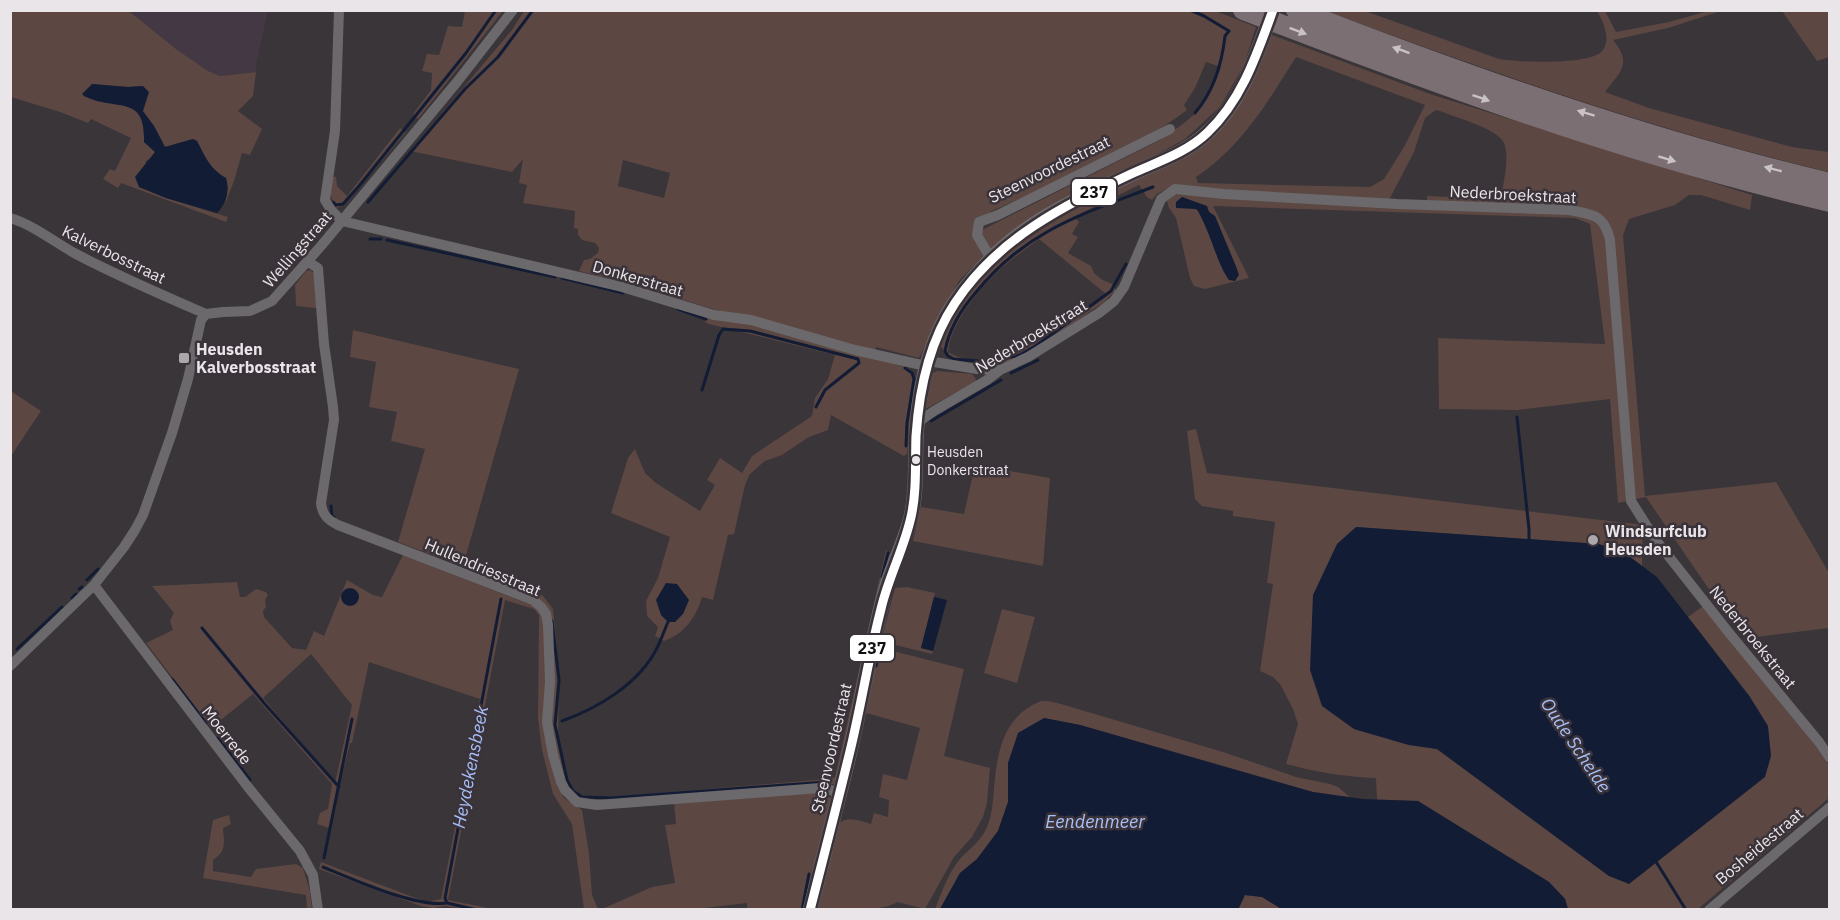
<svg xmlns="http://www.w3.org/2000/svg" width="1840" height="920" font-family="'IBM Plex Sans',sans-serif">
	<style>
		.built { fill: #433843 }
		.green { fill: #5c4743; fill-rule: evenodd }
		.water { fill: #131c35 }
		.lines { fill: none; stroke-linecap: round; stroke-linejoin: round }
		.stream { stroke: #131c35; stroke-width: 3 }
		.street { stroke: #6b696b; stroke-width: 10 }
		.secondary { stroke: #6b696b; stroke-width: 15 }
		.highway { stroke: #7c6f74; stroke-width: 20 }
		.bus-1-casing { stroke: #3b333a; stroke-width: 14 }
		.bus-1 { stroke: #fff; stroke-width: 9 }
		.oneway { fill: #c9c2c6 }
		.poi-dot { fill: #aca7ab; stroke: #3b333a; stroke-width: 2 }
		.bus-dot { fill: #eae5e9; stroke: #3b333a; stroke-width: 2 }
		.labels { text-anchor: middle; dominant-baseline: central; stroke-width: 5; stroke-linejoin: round; paint-order: stroke }
		.bus-label { font-size: 14px; fill: #eae5e9; stroke: #3b333a; text-anchor: start }
		.street-label { font-size: 16px; fill: #eae5e9; stroke: #3b333a }
		.poi-label { font-size: 16px; font-weight: bold; fill: #eae5e9; stroke: #3b333a; text-anchor: start }
		.water-label { font-size: 18px; font-style: italic; fill: #a7c0f9; stroke: #3b333a }
		.line-badge { stroke: #3b333a; stroke-width: 2 }
		.pale-badge-label { font-size: 16px; text-anchor: middle; font-weight: bold; fill: #111 }
	</style>
	<rect width="100%" height="100%" fill="#393539"/>
	<path class="built" d="M129,11H268L256,65V72L220,76L208,71L176,49Z"/>
	<path class="green" d="M1213,10L1256,27L1244,65L1220,107L1185,139L1137,165L986,253L959,281L919,358L876,347L874,358L909,368L914,375L907,454L904,456L831,415L828,430L809,437L782,455L765,461L750,474L745,485L734,534L728,535L713,600L702,597C696,618 684,634 664,641L655,636L658,627L647,616L646,601L658,578L670,537L611,513L628,458L635,449L645,473L656,483L700,511L715,485L707,480L720,458L742,473L752,456L812,416L815,398L828,379L835,355L709,324L705,322L707,317L723,312L640,287L579,271L584,260L590,259L598,253L599,248L595,243L582,240L578,235V229L574,228L575,211L523,203L527,185L519,183L523,159L512,172L410,151L512,30L524,11ZM1206,62L1221,67C1206,109 1195,116 1160,140L982,230L990,212C1027,196 1063,179 1099,161C1130,145 1160,131 1187,110L1184,105L1195,88ZM623,160L670,173L664,198L618,186Z
		M13,11H129L176,49L208,71L220,76L256,72L253,96L238,111L262,129L250,155L242,153L234,181L225,204L228,186L211,168L197,141L193,139L165,147L154,126L142,111L143,86L128,87L92,84L84,96C116,112 146,92 144,142L155,152L153,157L146,161L139,187L166,198L228,217L226,222L121,183L118,188L103,179L110,169L115,171L131,138L91,119L88,123L60,112L11,97L10,16Z
		M465,11H503L418,119L413,114L431,90L432,73L422,71L427,54L439,55L448,26L462,27Z
		M1325,11H1365L1499,59C1517,62 1592,66 1603,50C1611,37 1603,22 1597,11H1605L1616,32L1669,22L1708,11H1721L1668,28L1613,40C1633,64 1620,72 1605,92L1649,108L1792,147L1829,152V172C1656,131 1492,72 1325,11Z
		M1782,11H1829V57L1817,61Z
		M1272,35L1430,94L1752,195L1750,210L1701,195H1689L1675,205L1629,219L1623,235L1645,496L1776,482L1829,573V628L1748,638L1706,585L1646,497L1618,503L1610,399L1518,410L1439,409L1438,338L1605,344L1590,224L1575,218L1213,206L1249,278L1205,289L1194,286L1190,278L1176,218L1169,208L1167,201L1176,194L1427,208V196L1501,199C1503,182 1510,160 1504,143C1498,129 1457,118 1443,112L1436,110L1425,118L1414,152L1389,200L1172,186L1157,194L1152,200L1147,197L1139,185L1074,217L1079,222L1072,234L1078,237L1068,253L1091,266L1094,273L1101,279L1112,284L1116,290L1103,303L1034,349L1012,360L998,364H983L948,358L941,346L942,338L959,306L995,261L1039,226L1198,150L1209,139ZM1296,57L1425,105L1404,147L1384,179L1370,187L1198,183L1196,177C1241,147 1268,102 1296,57ZM1182,197L1207,207L1209,212L1215,216L1237,269L1224,273L1211,238L1198,211L1196,209L1175,205ZM1039,239L1106,294C1064,323 1001,382 948,352C950,323 983,283 1005,265C1015,256 1028,248 1039,239Z
		M400,128L406,132L347,202L337,208L334,206L330,193L332,176L336,177L337,186L347,196Z
		M310,270L315,274L317,304L316,308L296,306L295,285L306,271Z
		M353,330L519,369L463,566L532,591L543,596L553,609L559,671L558,742L568,781L575,792L583,797L600,798L828,779L835,777L886,550L892,557L837,784L584,801L566,786L551,729L547,610L461,570L462,566L398,542L425,449L391,441L397,412L369,407L376,362L350,357Z
		M937,371L972,374L976,379L975,382L922,411L931,374Z
		M11,391L41,411L11,456Z
		M1196,429L1207,473L1643,525L1642,566L1626,554L1599,544L1356,527L1354,729L1409,745L1437,749L1609,876L1750,697L1688,617L1703,606L1809,736L1829,765V798L1698,909H1568L1565,899L1549,882L1418,801L1377,800L1376,778C1346,777 1316,772 1286,764L1298,724L1293,709L1280,684L1273,677L1260,671L1273,584L1267,583L1275,522L1233,516V511L1202,506L1195,499L1187,431Z
		M975,465L1050,478L1043,566L913,541L921,507L964,514Z
		M403,555L534,606L544,620L545,676L558,787L564,798L582,810L589,853L592,895L598,909H602L652,887L675,883L665,825L676,824L674,803L797,793H824L830,798V803L806,909H747V903L687,910L584,909L572,824L553,794L542,750L538,718L539,615L534,609L505,600L448,900L493,909H464L445,906L433,908L421,906L319,869L321,862L426,902L441,899L480,699L369,662L352,743H350L329,828L317,824L320,813L328,809L332,784L253,694L211,728L146,643L173,630L170,621L174,613L152,586L237,582L240,597H245L256,589L266,592L268,595L265,600L266,607L263,611L264,617L292,648L306,650L314,631L324,636L347,580L373,595L382,597ZM311,654L352,705L335,783L263,698Z
		M907,587L935,593L921,648L933,651L932,654L883,642L882,638L895,588Z
		M1002,609L1035,617L1017,683L984,673Z
		M881,648L964,669L944,756L990,768L987,803L983,817L972,837L954,857L925,909L897,902C882,913 835,909 815,910L836,825C847,815 859,820 871,824L874,813L888,817L889,800L879,797L883,774L907,780L920,728L866,713L875,656L880,653Z
		M1041,701H1048L1061,704L1223,752L1296,777L1330,784L1338,787L1351,798L1313,792L1080,725L1044,718L1008,763V802L998,831L977,859L960,873L940,909L935,910C941,893 948,874 959,860C968,850 980,842 986,829C992,817 993,801 994,788C997,752 1003,716 1041,701Z
		M229,815L231,824L223,828C224,844 227,850 213,860V871L251,877L256,869L296,864L303,868L310,891L312,909H307L306,895L203,878L213,820Z
		M1244,895L1262,897L1283,909L1238,910Z"/>
	<path class="water" d="M92,84L128,87L143,86L149,92L143,111L154,126L165,147L193,139L197,141C205,157 211,170 226,178C230,191 226,204 217,213L166,198L139,187L135,177L155,152L144,142C146,93 116,112 84,96L82,94Z
		M1182,197L1207,206L1209,212L1215,216L1237,269L1239,275L1235,281L1229,280C1217,264 1210,231 1198,211L1196,209L1176,208V202Z
		M1356,527L1599,544L1626,554L1657,577L1750,697L1768,726L1771,756L1765,777L1629,884L1609,876L1437,749L1409,745L1354,729L1322,706L1310,670L1313,595L1337,544Z
		M666,583L677,584L689,600L683,614L675,622H668L661,615L656,600Z
		M341 597a9 9 0 1 1 18 0a9 9 0 1 1-18 0Z
		M934,597L947,600L933,651L921,648Z
		M1044,718L1080,725L1313,792L1363,799L1418,801L1549,882L1565,899L1568,909L1283,910L1262,897L1245,895L1238,910L940,909L960,873L977,859L998,831L1008,802V763L1018,733Z"/>
	<g class="lines">
		<path class="stream" d="M1190,10L1204,16L1229,31L1225,36C1222,63 1213,92 1195,113
			M333,202L336,205L343,204L359,186L466,53L496,10
			M368,202L465,89L498,57L533,10
			M370,239H381
			M387,240L555,277
			M1126,264L1111,291L1037,345L1020,355L990,362L954,359L948,356L945,351C949,329 963,307 977,291C1027,230 1083,214 1153,187
			M562,278L623,293
			M678,309L706,319
			M905,368L912,373L914,379L907,423L906,446
			M1011,373L1038,360
			M702,390L719,335L723,329L750,331L858,359L859,363L825,390L816,407
			M1517,417L1529,529V543
			M931,421L1001,380
			M331,506L332,517H334
			M463,568L505,583
			M882,577L888,553
			M87,580L98,569
			M79,589L82,587
			M72,598L76,594
			M552,621L559,680L555,725L567,780L573,791L582,797L611,798L826,782
			M202,628L264,703L339,787
			M17,649L62,607
			M876,666L878,656
			M172,679L206,723
			M562,721C598,708 639,684 657,648C661,640 664,631 668,622
			M218,738L250,780
			M324,858L352,719
			M1655,860L1686,910
			M323,867C352,879 417,908 446,903
			M477,910L447,903L445,898L501,599
			M802,910L809,874"/>
		<path class="street" d="M339,10L335,131L325,200L331,210L342,221L622,287L714,315L751,320L855,350L926,366
			M10,218C34,225 54,242 76,254C118,276 162,295 206,314
			M991,259L977,235L979,222L998,215L1170,129
			M308,262L318,268L324,344L333,407L334,420L321,503C322,515 328,520 338,525L533,600L541,607L546,614L548,625L550,682L547,722L553,755L561,782L565,790L577,802L597,805L820,788L840,792
			M928,361L977,369L1000,370
			M917,423L934,411L987,380L1000,370L1028,357L1099,313L1114,301L1124,287L1161,199L1175,189L1224,194L1397,204L1570,210C1593,215 1604,214 1610,240L1631,501L1655,539L1730,634L1819,742L1830,758
			M94,585L248,787L300,851L313,875L318,910
			M10,666L94,585L124,547L135,530L143,515L172,433L188,379L201,320L206,314L223,312L250,311L272,301L321,246L457,82L513,10
			M1709,910L1830,807"/>
		<path class="secondary" d="M810,910C822,862 834,815 846,768C861,708 870,647 886,588C893,564 905,541 911,517C918,487 914,455 917,425C920,383 931,338 955,302C1004,231 1056,209 1132,174C1157,162 1186,153 1207,133C1243,100 1256,55 1273,10"/>
		<path class="highway" d="M1243,10C1436,84 1629,155 1830,202
			M1296,10C1470,77 1648,140 1830,183"/>
		<defs>
			<path id="bus-1" d="M810,910C824,855 838,801 851,747C862,701 869,655 881,609C888,578 904,549 911,517C917,491 915,463 916,436C919,390 929,342 955,303C998,238 1063,206 1131,174C1157,162 1186,153 1207,133C1242,100 1257,54 1273,10"/>
		</defs>
		<use href="#bus-1" class="bus-1-casing"/>
		<use href="#bus-1" class="bus-1"/>
	</g>
	<defs><path id="oneway-solid" d="M-6-.8H1V-3.2L6.5 0L1 3.2V.8H-6Z" transform="scale(1.5)"/></defs>
	<g class="oneway">
		<use href="#oneway-solid" transform="translate(1298 31) rotate(21)"/>
		<use href="#oneway-solid" transform="translate(1401 50) rotate(-160)"/>
		<use href="#oneway-solid" transform="translate(1481 98) rotate(19)"/>
		<use href="#oneway-solid" transform="translate(1586 113) rotate(-163)"/>
		<use href="#oneway-solid" transform="translate(1667 159) rotate(17)"/>
		<use href="#oneway-solid" transform="translate(1773 169) rotate(-165)"/>
	</g>
	<g class="poi-dot">
		<rect x="178" y="352" width="12" height="12" rx="3"/>
		<circle cx="1593" cy="540" r="6"/>
	</g>
	<circle class="bus-dot" cx="916" cy="460" r="5"/>
	<g class="labels">
		<g class="bus-label">
			<text x="927" y="452">Heusden<tspan x="927" dy="18">Donkerstraat</tspan></text>
		</g>
		<g class="street-label">
			<text transform="translate(1049 169) rotate(-26)">Steenvoordestraat</text>
			<text transform="translate(1513 194) rotate(3)">Nederbroekstraat</text>
			<text transform="translate(297 249) rotate(-49)">Wellingstraat</text>
			<text transform="translate(114 254) rotate(26)">Kalverbosstraat</text>
			<text transform="translate(638 278) rotate(16)">Donkerstraat</text>
			<text transform="translate(1031 336) rotate(-31)">Nederbroekstraat</text>
			<text transform="translate(483 567) rotate(23)">Hullendriesstraat</text>
			<text transform="translate(1753 637) rotate(51)">Nederbroekstraat</text>
			<text transform="translate(227 735) rotate(52)">Moerrede</text>
			<text transform="translate(831 748) rotate(-77)">Steenvoordestraat</text>
			<text transform="translate(1759 846) rotate(-40)">Bosheidestraat</text>
		</g>
		<g class="poi-label">
			<text x="196" y="349">Heusden<tspan x="196" dy="18">Kalverbosstraat</tspan></text>
			<text x="1605" y="531">Windsurfclub<tspan x="1605" dy="18">Heusden</tspan></text>
		</g>
		<g class="water-label">
			<text transform="translate(1576 745) rotate(56)">Oude Schelde</text>
			<text transform="translate(470 767) rotate(-79)">Heydekensbeek</text>
			<text x="1095" y="821">Eendenmeer</text>
		</g>
	</g>
	<g class="line-badge">
		<rect x="1071" y="178" width="46" height="28" rx="6" fill="#fff"/>
		<rect x="849" y="634" width="46" height="28" rx="6" fill="#fff"/>
	</g>
	<g class="pale-badge-label">
		<text x="1094" y="198">237</text>
		<text x="872" y="654">237</text>
	</g>
	<rect width="1840" height="920" fill="none" stroke="#eae5e9" stroke-width="24"/>
</svg>
